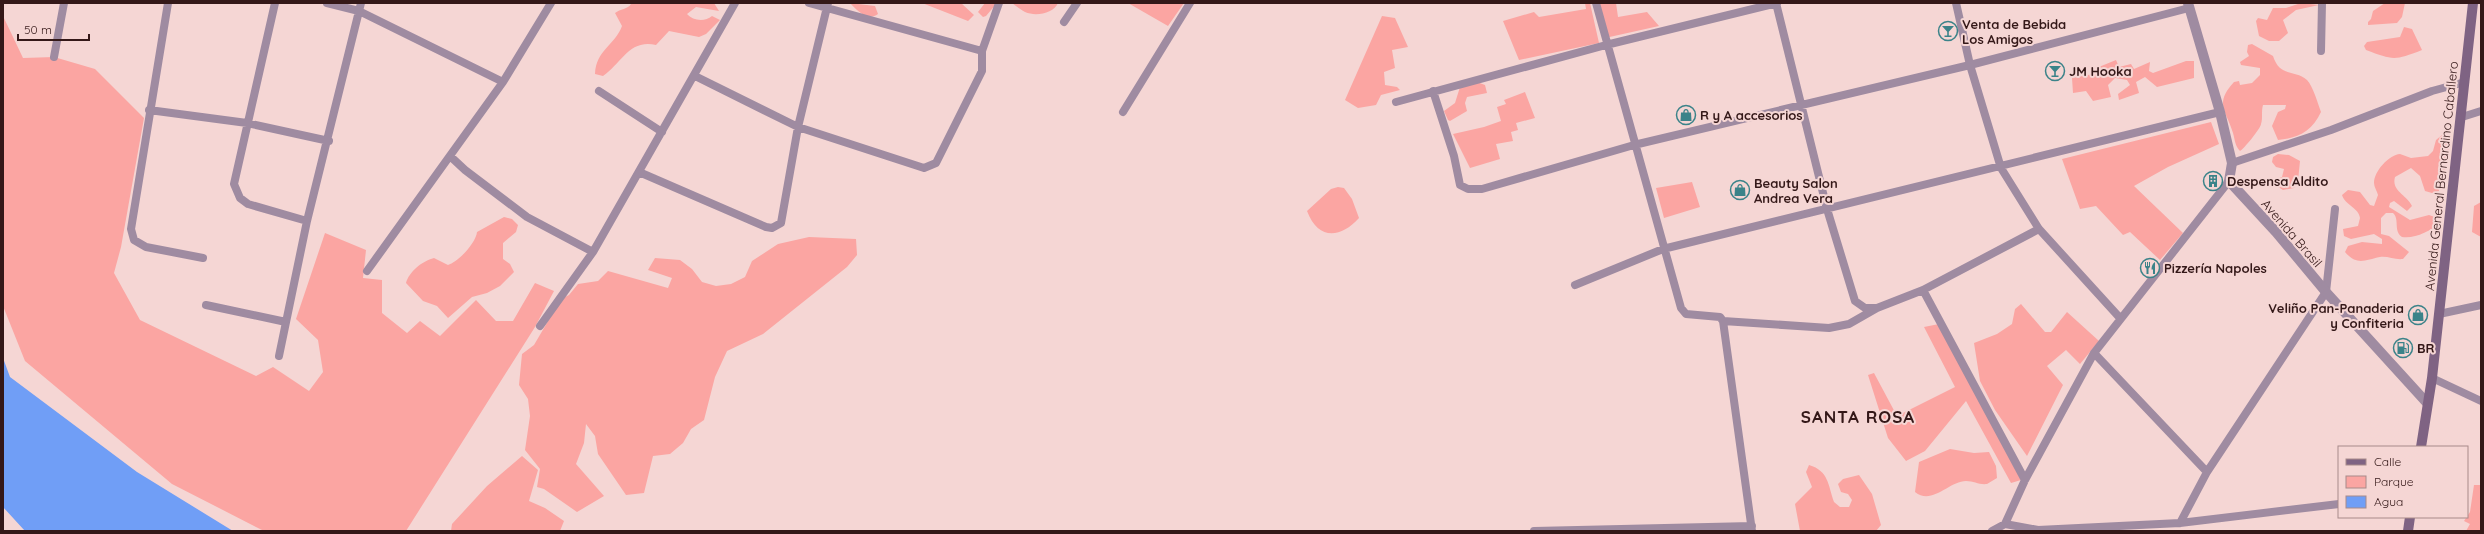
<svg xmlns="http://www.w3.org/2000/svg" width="2484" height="534" font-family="Quicksand,sans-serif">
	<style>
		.green { fill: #fba5a2 }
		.water { fill: #709ef6 }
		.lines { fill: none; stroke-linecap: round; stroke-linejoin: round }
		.minor { stroke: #9f8ba1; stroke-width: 8 }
		.tertiary { stroke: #9f8ba1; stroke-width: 10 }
		.secondary { stroke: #7f6383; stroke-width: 10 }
		.labels { text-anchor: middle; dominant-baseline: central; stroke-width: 4; stroke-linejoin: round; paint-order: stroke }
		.poi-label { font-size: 13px; font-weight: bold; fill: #341818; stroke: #f5d6d4; text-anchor: start }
		.street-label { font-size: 13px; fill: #341818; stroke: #f5d6d4 }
		.district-label { font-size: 17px; font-weight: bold; letter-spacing: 1px; fill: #341818; stroke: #f5d6d4 }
	</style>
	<rect width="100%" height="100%" fill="#f5d6d4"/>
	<path class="green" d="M630,3H714L719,11L696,7L687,14C693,21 705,22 712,16L720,20L706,34L699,37L669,31L656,45C629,39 622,63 603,76L595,74C596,50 615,45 622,26L615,13C620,9 628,9 631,4Z
		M850,3L875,6L878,14C867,22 857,10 850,3Z
		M922,3H961L974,15L968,21Z
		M985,3H997L986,16L983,17L978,12Z
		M1012,3H1058C1054,13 1036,17 1025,12C1021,10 1016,6 1012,3Z
		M1128,3H1184L1168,26Z
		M1585,3H1590L1599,43L1519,60L1503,21L1534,12L1539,17L1586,9Z
		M1596,3H1616L1618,17L1647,12L1659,26L1605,38Z
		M2301,3L2319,5L2296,10L2283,20L2288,33L2279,41H2269L2259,36L2256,21L2258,18L2267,20L2273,8H2286Z
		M2385,3H2405L2402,17L2397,23L2368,25V22L2371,19L2373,11Z
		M3,16L23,58L54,57L95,69L144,118L121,247L114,273L140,320L256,376L273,367L309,391L323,372L318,340L296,319L325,233L366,250L363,278L382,280V313L407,333L420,321L440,336L476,300L496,321H513L535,283L554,291L535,327L406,531H264L172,484L25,361L3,306Z
		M1382,16L1395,18L1408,47L1392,50L1395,68L1384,72L1385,85L1397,87L1400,90L1381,95L1376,105L1358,108L1345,100Z
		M2404,27L2412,29L2422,50C2394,61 2393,60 2366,50L2364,46L2367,42L2400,37Z
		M2252,44L2273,56C2280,78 2295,69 2307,80C2313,86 2318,104 2321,112C2312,131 2299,138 2278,140L2272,126L2278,112L2285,109L2286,105H2263C2261,112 2263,118 2261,124C2261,128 2243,150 2240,151C2235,146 2235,140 2233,133C2226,110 2214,104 2234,82L2239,81L2240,85L2252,83L2260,75V68L2241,65L2240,62L2249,56L2247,52L2248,45Z
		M2116,60L2119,67L2131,64L2134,69L2150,62L2149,71L2153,73L2186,61H2194V78L2157,87L2145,77L2136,82L2139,93L2119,100L2118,94L2130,85L2127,80L2115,78L2108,85L2111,97L2093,101L2086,91L2073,93L2072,78L2093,74L2094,69Z
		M1477,82L1485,85L1487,93L1467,97L1465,103L1467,111L1450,121L1448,120L1444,111L1455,103L1460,87Z
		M1525,92L1535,118L1516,123L1518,130L1511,132L1513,141L1496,144L1500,159L1470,168L1453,134L1484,127L1501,121L1497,107L1506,104L1504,100Z
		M2211,122L2219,144L2168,167L2134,186L2183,233L2160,260L2130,232L2123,235L2096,206L2080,209L2062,159Z
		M2442,135L2449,138L2450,142L2445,170L2439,180V191L2432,193L2425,191L2420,176L2411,168L2395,177C2391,191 2407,195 2412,206L2407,211L2394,201L2390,203L2389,207L2410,220L2429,215L2440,219V223C2430,231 2415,239 2402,237C2393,231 2400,219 2393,213H2386L2381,218V234L2389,236L2409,252L2403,259C2395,260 2388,256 2380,257C2365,260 2357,266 2345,252L2348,246L2362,242L2382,244V239L2374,234L2351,239L2344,236L2343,229L2358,226L2360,218C2359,208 2345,205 2342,195L2348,190L2360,192L2370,205L2374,206L2378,195C2377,191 2374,187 2374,183C2374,171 2389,155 2400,154L2411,158L2428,156L2433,151L2436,140Z
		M2278,154L2289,155L2300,161L2298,181L2294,188L2283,190L2270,182L2282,177L2284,169L2276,167L2272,162L2273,157Z
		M1692,182L1700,207L1664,218L1656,188Z
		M1338,187L1344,188L1352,199L1359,218C1340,239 1318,240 1307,211L1331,189Z
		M2481,202V237L2472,232L2474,206Z
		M504,217L512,219L518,225L516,232L503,243V259L510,264L514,272L500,286L487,293L472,297L448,318L437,306L423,301L406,283C409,272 422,261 434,258L448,265C458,262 476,243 477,232Z
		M809,237L856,239L857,255L847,267L763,334L727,351L715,377L704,420L691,429L683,443L670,454L653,456L644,493L626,495L598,454L595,436L586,424L584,443L576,464L604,496L577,512L544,489L537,487L540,469L525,450L530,416L528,399L519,385L522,354L534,345L561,299L569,295L578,284L598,281L608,271L668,288L672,278L648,270L655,258L680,260L692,269L702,282L716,286L731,284L745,277L752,261L778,244Z
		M2021,304L2045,332H2051L2067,312L2099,341L2080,364L2066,350L2047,366L2063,385L2027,456L1995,410L1980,381L1974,343L1997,334L2012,324L2015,309Z
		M1939,324L2021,480L2011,483L1966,401L1925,451L1906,461L1888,438L1868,375L1874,373L1897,416L1955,387L1924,327Z
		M1950,449L1974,453L1989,452L1996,466L1997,478L1987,484C1979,485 1974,481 1966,481C1949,481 1932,506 1915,492L1919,462Z
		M522,456L538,470L529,501L545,508L564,521L560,531H451L452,524L487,486Z
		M1809,465C1829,471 1828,485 1834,502L1840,507H1849L1852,500L1848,494L1841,492L1838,484L1843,479L1859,475L1872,494L1881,525L1876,531H1800L1795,504L1812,487L1806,472Z
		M2474,485H2481V531H2466L2470,524L2464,521L2470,512Z"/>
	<path class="water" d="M3,358L10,377L137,472L233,531H25L3,507Z"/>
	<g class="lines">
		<path class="minor" d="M168,3L131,229L134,240L146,247L203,258
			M275,3L234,184L240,198L248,204L307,221
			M327,3L359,11L503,82
			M809,3L982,51
			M1596,3L1681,308L1686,314L1720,317L1723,321L1752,531
			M1776,3L1827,209L1855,301L1865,308H1877L1923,290L2039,229
			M1956,3L1970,65L2001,168L2039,229L2120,318
			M1064,22L1077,3
			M2321,51L2322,3
			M54,57L64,3
			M695,76L798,127L924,168L936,163L982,71V51L999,3
			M599,91L662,132
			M1433,91L1454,156L1460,185L1468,189H1482L1634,145L1970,65L2189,8
			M1396,102L1606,45L1777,3
			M149,110L247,123L329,141
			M1123,112L1190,3
			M2462,117L2481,111
			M450,156L465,170L527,217L593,252
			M2232,163L2331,130L2432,91L2465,82
			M639,172L766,227L772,228L781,223L798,127L828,3
			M367,271L503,82L551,3
			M1575,285L1663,249L2220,112
			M1923,290L2025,480
			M206,305L286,322
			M2439,314L2481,305
			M1723,321L1829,328L1849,324L1877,308
			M540,326L593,252L735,3
			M2094,353L2207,472
			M279,356L307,221L361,3
			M2432,378L2481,401
			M2180,523L2207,472L2326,292L2335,209
			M2005,524L2025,480L2094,353L2229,181
			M1534,531L1752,526
			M1992,531L2005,524L2038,530L2180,523L2339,504"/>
		<path class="tertiary" d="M2188,3L2220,112L2232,163L2229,181L2276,232L2326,292L2427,403"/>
		<path class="secondary" d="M2421,447L2432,378L2473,3
			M2408,531L2410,517"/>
	</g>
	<defs>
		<symbol id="bar-ring" viewBox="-11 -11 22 22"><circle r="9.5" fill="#f5d6d4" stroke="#3b8389" stroke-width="1.5"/><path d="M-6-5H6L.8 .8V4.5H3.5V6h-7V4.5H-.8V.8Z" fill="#3b8389"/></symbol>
		<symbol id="shop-ring" viewBox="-11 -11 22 22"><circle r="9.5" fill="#f5d6d4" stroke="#3b8389" stroke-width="1.5"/><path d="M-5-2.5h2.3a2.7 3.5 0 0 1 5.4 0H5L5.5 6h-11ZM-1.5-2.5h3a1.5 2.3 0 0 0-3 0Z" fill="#3b8389"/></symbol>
		<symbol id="building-ring" viewBox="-11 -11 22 22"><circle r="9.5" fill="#f5d6d4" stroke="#3b8389" stroke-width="1.5"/><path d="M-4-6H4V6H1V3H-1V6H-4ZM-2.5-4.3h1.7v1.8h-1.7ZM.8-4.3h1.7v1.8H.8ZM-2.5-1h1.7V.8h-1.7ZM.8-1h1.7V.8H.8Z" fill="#3b8389"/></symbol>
		<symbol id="restaurant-ring" viewBox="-11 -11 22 22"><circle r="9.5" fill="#f5d6d4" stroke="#3b8389" stroke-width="1.5"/><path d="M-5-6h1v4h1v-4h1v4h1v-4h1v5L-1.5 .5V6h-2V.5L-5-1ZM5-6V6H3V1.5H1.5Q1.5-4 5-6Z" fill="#3b8389"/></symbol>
		<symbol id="fuel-ring" viewBox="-11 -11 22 22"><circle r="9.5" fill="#f5d6d4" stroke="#3b8389" stroke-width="1.5"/><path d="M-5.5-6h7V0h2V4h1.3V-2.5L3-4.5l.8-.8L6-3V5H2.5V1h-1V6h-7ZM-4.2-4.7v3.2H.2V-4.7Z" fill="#3b8389"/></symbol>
	</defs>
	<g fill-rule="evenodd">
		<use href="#bar-ring" x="1937" y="20" width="22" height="22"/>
		<use href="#bar-ring" x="2044" y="60" width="22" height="22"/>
		<use href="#shop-ring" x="1675" y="104" width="22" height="22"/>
		<use href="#building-ring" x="2202" y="170" width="22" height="22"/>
		<use href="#shop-ring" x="1729" y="179" width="22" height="22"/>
		<use href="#restaurant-ring" x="2139" y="257" width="22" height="22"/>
		<use href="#shop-ring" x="2407" y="304" width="22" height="22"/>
		<use href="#fuel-ring" x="2392" y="337" width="22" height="22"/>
	</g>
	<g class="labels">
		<g class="poi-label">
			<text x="1962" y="24">Venta de Bebida<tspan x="1962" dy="15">Los Amigos</tspan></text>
			<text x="2069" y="71">JM Hooka</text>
			<text x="1700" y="115">R y A accesorios</text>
			<text x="2227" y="181">Despensa Aldito</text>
			<text x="1754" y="183">Beauty Salon<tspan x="1754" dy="15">Andrea Vera</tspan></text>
			<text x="2164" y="268">Pizzería Napoles</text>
			<text x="2404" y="308" text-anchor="end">Veliño Pan-Panaderia<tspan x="2404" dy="15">y Confiteria</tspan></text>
			<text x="2417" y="348">BR</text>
		</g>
		<g class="street-label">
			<text transform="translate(2441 176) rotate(-84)">Avenida General Bernardino Caballero</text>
			<text transform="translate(2292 233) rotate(49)">Avenida Brasil</text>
		</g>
		<g class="district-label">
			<text x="1858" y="416">SANTA ROSA</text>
		</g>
	</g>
	<rect width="2484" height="534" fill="none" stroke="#341818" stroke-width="8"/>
	<rect x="2338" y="446" width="130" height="72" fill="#f5d6d4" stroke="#a88a89"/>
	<rect x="2346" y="459" width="20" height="6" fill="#7f6383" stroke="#a88a89"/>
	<text x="2374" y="466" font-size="12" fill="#341818">Calle</text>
	<rect x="2346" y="476" width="20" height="12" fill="#fba5a2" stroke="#a88a89"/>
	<text x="2374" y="486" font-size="12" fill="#341818">Parque</text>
	<rect x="2346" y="496" width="20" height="12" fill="#709ef6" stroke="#a88a89"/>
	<text x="2374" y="506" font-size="12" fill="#341818">Agua</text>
	<path d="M18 34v6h71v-6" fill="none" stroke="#341818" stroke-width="2"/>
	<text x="24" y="34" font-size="12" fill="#341818" stroke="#f5d6d4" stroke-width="3" paint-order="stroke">50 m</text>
</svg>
